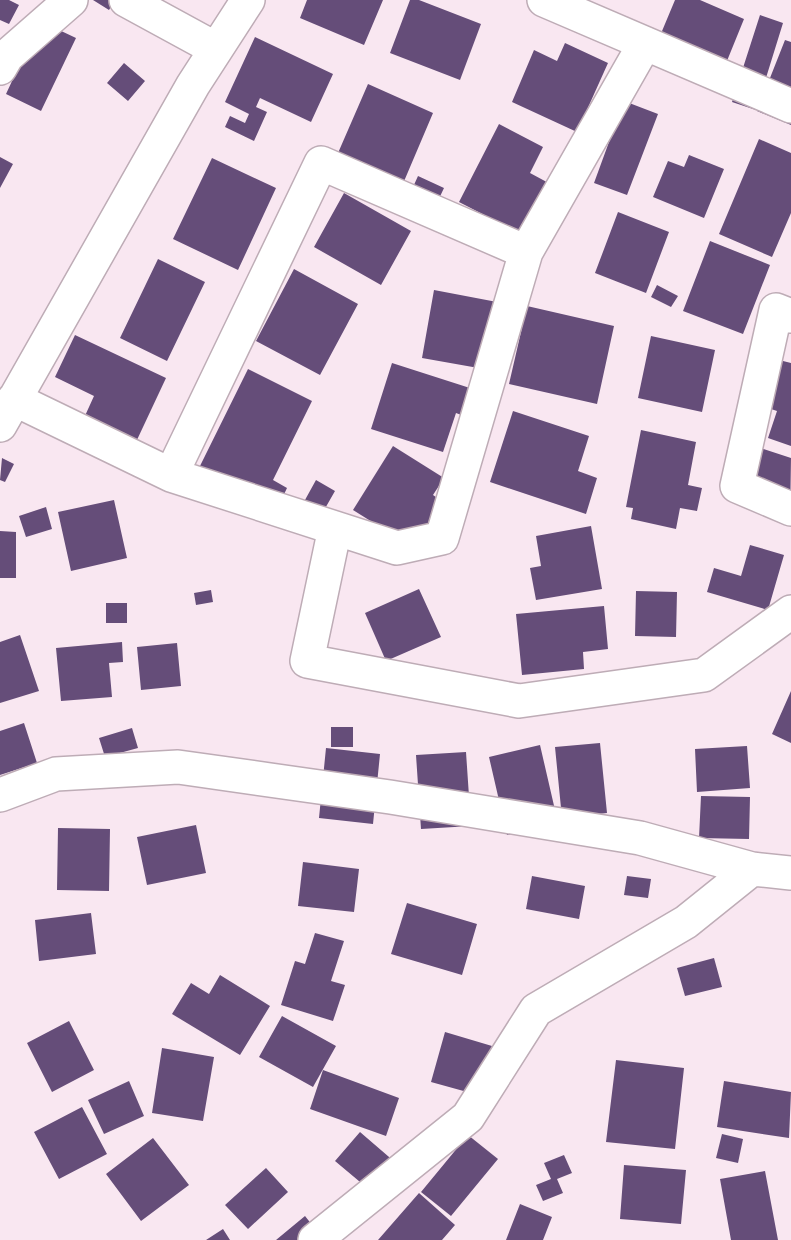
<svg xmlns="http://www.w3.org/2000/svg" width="791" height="1240" font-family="'Exo 2',sans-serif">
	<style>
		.building { fill: #654d79 }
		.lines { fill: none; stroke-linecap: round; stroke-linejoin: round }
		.minor-casing { stroke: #beacb6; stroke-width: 36 }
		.minor { stroke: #fff; stroke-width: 33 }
	</style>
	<rect width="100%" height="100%" fill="#f9e7f1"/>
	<path class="building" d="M0,0H9L19,5L9,24L0,20Z
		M93,0H115L109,10Z
		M307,0H383L364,45L300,18Z
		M410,0H419L481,24L460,80L390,53Z
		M675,0H700L744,19L718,83L652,55Z
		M760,15L783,23L756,110L732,102Z
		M40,21L76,38L41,111L6,94Z
		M255,37L333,74L311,122L260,98L256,107L267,112L254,141L225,127L230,116L245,123L249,114L225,102Z
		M785,40L791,42V125L757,111Z
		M565,43L608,63L577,132L512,102L534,50L557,61Z
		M124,63L145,81L128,101L107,83Z
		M368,84L433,113L402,186L328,176Z
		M624,101L658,114L627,195L594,183Z
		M499,124L543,147L530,173L556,187L529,238L459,202Z
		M759,139L791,153V213L772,257L719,234Z
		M689,155L724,169L704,218L653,197L668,161L684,167Z
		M0,157L13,164L0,188Z
		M212,158L276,188L238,270L173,239Z
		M418,176L444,188L435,207L409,196Z
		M344,193L411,231L381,285L314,247Z
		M618,212L669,232L646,293L595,273Z
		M710,241L770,265L743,334L683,311Z
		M158,259L205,282L167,361L120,338Z
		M294,269L358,304L320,375L256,341Z
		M657,285L678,296L671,307L651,297Z
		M434,290L497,302L484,369L422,358Z
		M527,306L614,326L597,404L509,384Z
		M75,335L166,378L136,442L84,418L94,396L55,377Z
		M651,336L715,350L702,412L638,398Z
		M779,360L791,363V446L768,438L777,411L765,407Z
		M392,363L473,389L464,416L456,413L443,452L371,429Z
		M248,369L312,401L273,480L287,488L278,507L199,468Z
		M513,411L589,436L578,471L597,478L586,514L490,482Z
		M641,430L696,442L688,485L702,488L697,511L680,508L676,529L631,519L633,508L626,507Z
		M393,446L444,478L433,495L446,504L417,550L353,510Z
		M757,447L791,458L790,521L739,505Z
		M2,458L14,464L5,482L0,480Z
		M316,480L335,491L319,519L300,509Z
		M114,500L127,558L71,571L58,512Z
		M46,507L52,529L26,537L19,516Z
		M591,526L602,589L536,600L530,568L541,566L536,536Z
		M0,531L16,532V578H0Z
		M750,545L784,555L768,610L707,592L714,568L741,576Z
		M419,589L441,637L386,661L365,613Z
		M211,590L213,602L196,605L194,593Z
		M636,591L677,592L676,637L635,636Z
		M106,603H127V623H106Z
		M604,606L608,649L583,652L584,669L522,675L516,614Z
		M20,635L39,691L0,703V642Z
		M122,642L123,662L109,663L112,697L61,701L56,648Z
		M177,643L181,686L141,690L137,647Z
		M791,691V743L772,734Z
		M24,723L37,763L0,775V731Z
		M331,727H353V747H331Z
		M132,728L138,748L105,757L99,738Z
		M600,743L607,813L562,818L555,747Z
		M540,745L558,823L507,835L489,757Z
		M747,746L750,788L697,792L695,749Z
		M326,748L380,754L373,824L319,818Z
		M466,752L471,826L421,829L416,755Z
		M701,796L750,797L749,839L699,838Z
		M196,825L206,873L147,885L137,837Z
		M58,828L110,829L109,891L57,890Z
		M303,862L359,869L354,912L298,906Z
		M532,876L585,886L579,919L526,909Z
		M627,876L651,879L648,898L624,895Z
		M407,903L477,924L462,975L391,954Z
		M91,913L96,954L39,961L35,920Z
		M315,933L344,941L331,981L345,985L333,1021L281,1005L295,961L305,964Z
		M714,958L722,987L685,996L677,968Z
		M220,975L270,1006L240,1055L172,1014L191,983L209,994Z
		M282,1016L336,1046L313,1087L259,1057Z
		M69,1021L94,1070L52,1092L27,1043Z
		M445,1032L492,1046L478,1095L431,1082Z
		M162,1048L214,1057L203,1121L152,1113Z
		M616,1060L684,1068L675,1149L606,1142Z
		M323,1070L399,1098L386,1136L310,1109Z
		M129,1081L144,1116L104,1134L88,1100Z
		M724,1081L791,1092L789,1138L717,1127Z
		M82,1107L107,1154L59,1179L34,1132Z
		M360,1132L396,1163L372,1192L335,1161Z
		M722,1134L743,1139L738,1163L716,1158Z
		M468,1135L498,1159L451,1216L421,1192Z
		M153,1138L189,1185L141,1221L106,1174Z
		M564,1155L572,1173L557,1179L563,1193L543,1201L536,1185L551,1179L544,1163Z
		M624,1165L686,1170L681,1224L620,1219Z
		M266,1168L288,1192L248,1229L225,1205Z
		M765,1171L778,1240H731L720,1179Z
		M419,1193L455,1225L442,1240H378Z
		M520,1204L552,1217L543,1240H506Z
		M305,1216L324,1240H276Z
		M223,1229L230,1240H206Z"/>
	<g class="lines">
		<defs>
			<path id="minor" d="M126,0L216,49
				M544,0L791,106
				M0,68L7,56L71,0
				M791,316L776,310L737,486L791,509
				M14,399L171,475L321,163L526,252
				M0,425L193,85L248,0
				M171,475L397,548L442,538L526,252L644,45
				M335,528L307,661L519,701L704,675L791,612
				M0,795L56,774L178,767L390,797L640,838L752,869
				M315,1240L468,1117L536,1010L686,922L752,869L791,873"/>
		</defs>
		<use href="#minor" class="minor-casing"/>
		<use href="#minor" class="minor"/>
	</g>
</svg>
